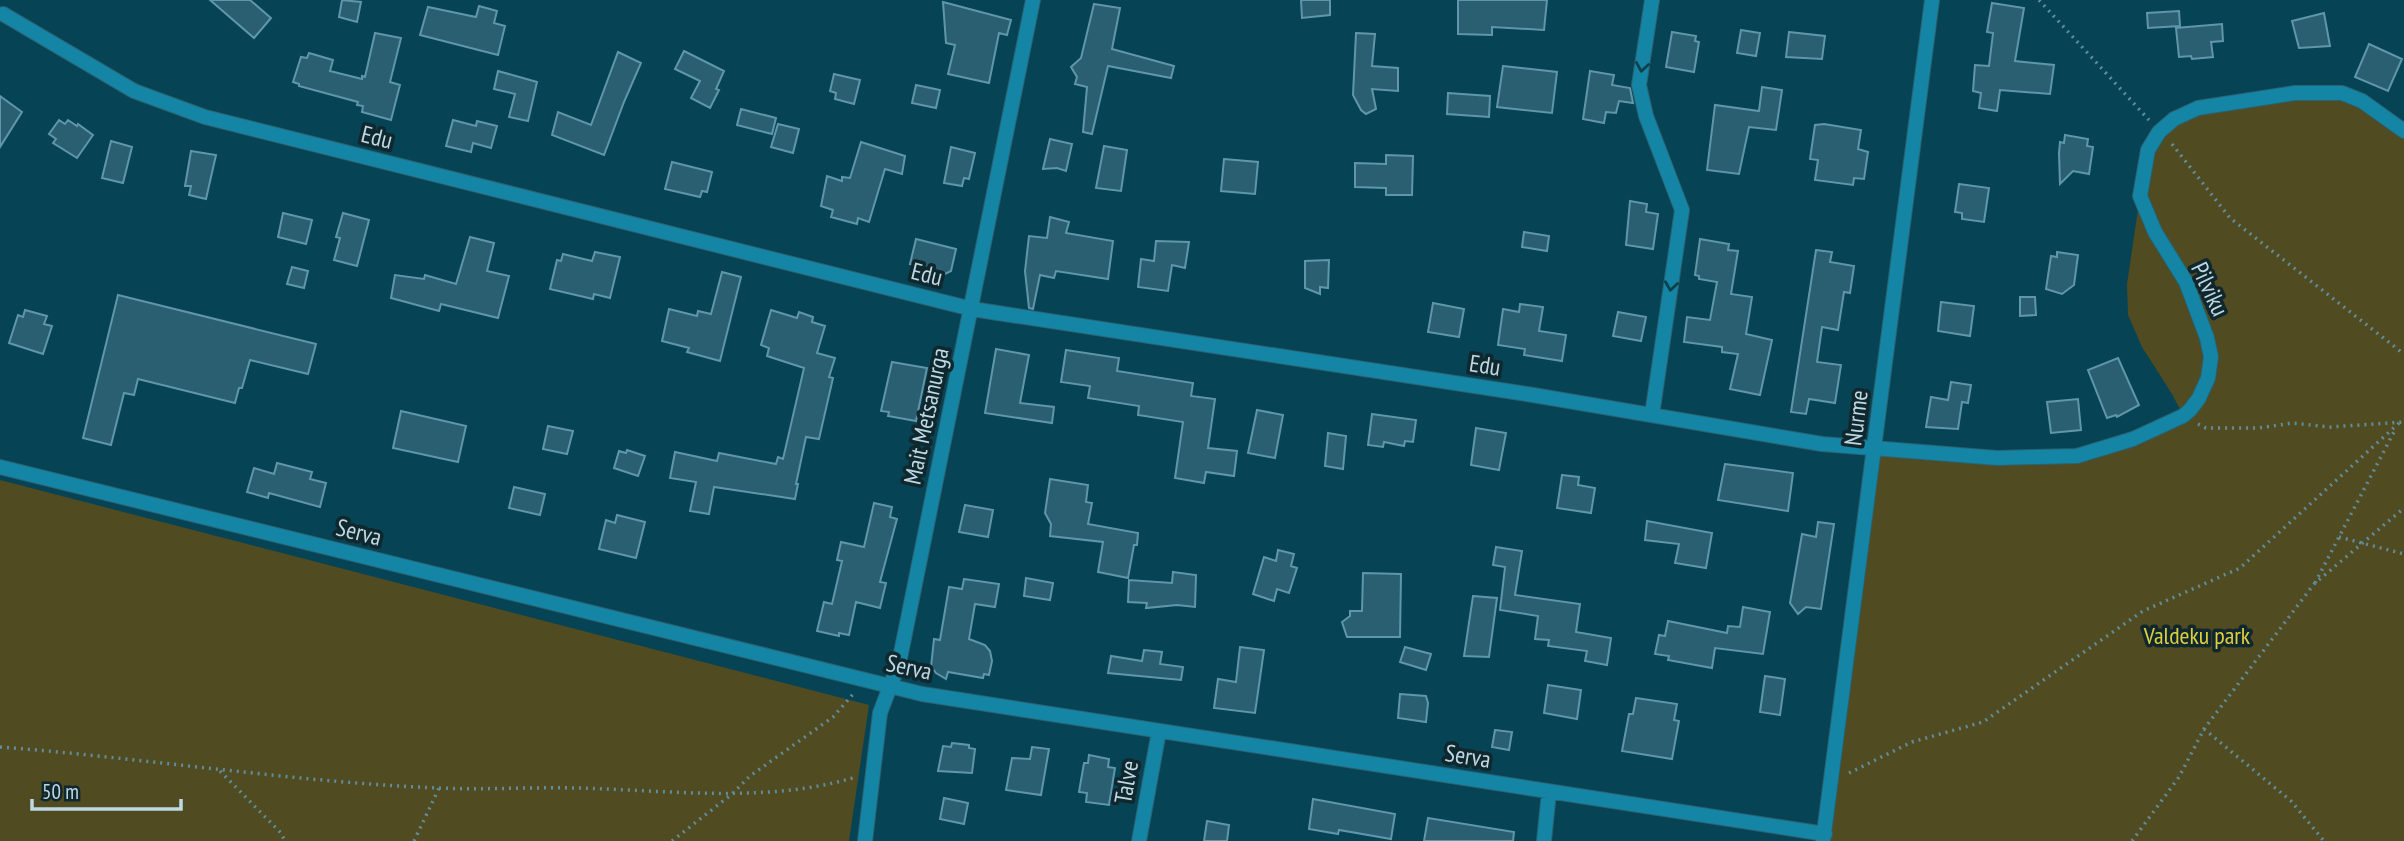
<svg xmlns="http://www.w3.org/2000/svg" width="2404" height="841" font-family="'PT Sans Narrow',sans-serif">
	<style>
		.green { fill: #504b20 }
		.building { fill: #2a5f71; stroke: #6096a9; stroke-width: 2 }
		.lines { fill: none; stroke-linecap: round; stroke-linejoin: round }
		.minor-casing { stroke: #2b6171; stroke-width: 16 }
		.path { stroke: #618d9b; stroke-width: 3.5; stroke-dasharray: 2 5; stroke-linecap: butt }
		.minor { stroke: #1485a4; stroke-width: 14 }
		.oneway { stroke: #113e4c }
		.labels { text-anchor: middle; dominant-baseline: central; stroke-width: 7; stroke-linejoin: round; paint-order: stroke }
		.street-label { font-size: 24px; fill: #bfd9e4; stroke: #10272e }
		.park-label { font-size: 24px; fill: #dfcf3e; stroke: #10272e }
	</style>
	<rect width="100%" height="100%" fill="#064354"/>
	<path class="green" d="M2341,93L2404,131V841H1824L1875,447L2077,456L2183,415L2172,394L2142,347L2128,315L2127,284L2140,196L2159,132L2198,108Z
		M0,480L869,705L849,841H0Z"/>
	<path class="building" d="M210,0H250L271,18L254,38Z
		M342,0L361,2L357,22L339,17Z
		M1301,0H1330V15L1302,18Z
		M1458,0H1547L1544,30L1492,27V35L1458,34Z
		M943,2L1011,20L1007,35L999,33L989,83L948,74L955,45L946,43Z
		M1992,3L2024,8L2015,61L2054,65L2050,94L2000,90L1997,111L1979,108L1981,93L1973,91L1975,65L1989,66L1993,33L1987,32Z
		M1094,4L1120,8L1112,49L1174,66L1171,78L1108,66L1092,134L1083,132L1087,87L1075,84L1077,77L1071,67L1081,58Z
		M479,6L497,11L494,23L505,26L498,55L420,35L428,7L476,17Z
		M2179,11L2180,26L2148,28L2147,13Z
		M2324,13L2330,46L2299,48L2292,21Z
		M2222,24L2223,41L2211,42L2213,57L2192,59L2191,56L2179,57L2176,28Z
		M1741,30L1760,33L1756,56L1737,53Z
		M1672,32L1696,36L1695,41L1699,42L1694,72L1666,67Z
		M1789,32L1825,36L1822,59L1786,57Z
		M375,33L401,38L390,82L400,85L391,120L362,112L363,106L357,105L358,102L299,86V84L293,82L301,57L307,58L309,53L333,60L330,71L362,79V76L365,77Z
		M1356,33L1375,34L1372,66L1398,68V91L1372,89L1376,109L1366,114L1361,110L1353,95Z
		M2369,44L2402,59L2388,91L2355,77Z
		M684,51L724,71L716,89L719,90L710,108L691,98L700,81L675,69Z
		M618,52L641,63L624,102L604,155L552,135L558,112L591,125Z
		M1503,66L1557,72L1552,113L1497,107Z
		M498,71L537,82L528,121L509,117L515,94L494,89Z
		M1590,71L1614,75L1612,85L1630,88L1633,103L1619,101L1616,113L1606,112L1604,123L1583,119Z
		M834,74L860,80L854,104L835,99L836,93L830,91Z
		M916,85L940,90L936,108L912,103Z
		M1762,87L1782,90L1776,130L1749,127L1739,174L1707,170L1715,105L1759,111Z
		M1448,93L1490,96L1489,117L1447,114Z
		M0,96L22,112L0,147Z
		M741,109L776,118L772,134L737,125Z
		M59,120L65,124L68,120L77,126L78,124L93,135L77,158L53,143L56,139L49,134Z
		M453,120L476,126L477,121L497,126L491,148L473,143L471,152L446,146Z
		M778,124L799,129L793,153L771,147Z
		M1824,124L1861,130L1858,149L1868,152L1864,179L1854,178L1853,185L1815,180L1818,160L1810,159L1815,125Z
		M2065,135L2088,139L2087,146L2093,147L2089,174L2073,171L2060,184L2059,153L2060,142L2064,143Z
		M1050,139L1072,144L1066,171L1057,168L1043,169Z
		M111,141L132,147L123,183L102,178Z
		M861,142L905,156L902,174L885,169L869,222L858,218L857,224L831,217L833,210L821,206L827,176L842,181V177L850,178Z
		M1104,146L1127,150L1121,191L1096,188Z
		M951,147L975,153L969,179L964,178L962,186L944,183Z
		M191,151L216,155L206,199L189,195L191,186H185Z
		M1386,155L1413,156L1412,195H1386V188L1355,187V163L1386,164Z
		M1224,159L1258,162L1255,194L1221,191Z
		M672,162L712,172L707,192L702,191L700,197L665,189Z
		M1959,184L1989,188L1984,222L1962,219V213L1955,212Z
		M1630,201L1647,204L1646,212L1658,214L1653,249L1626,245Z
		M283,213L312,220L306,244L278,237Z
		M343,213L369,220L357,266L334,260L340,238L336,237Z
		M1050,217L1069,222L1066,233L1113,241L1108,279L1056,271L1054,278L1040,275L1033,309L1029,308L1025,271L1029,236L1047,238Z
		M1524,232L1549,236L1547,251L1522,247Z
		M470,237L494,243L487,271L509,276L498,318L441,304L439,311L391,298L395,275L424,279L425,275L456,284Z
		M916,239L956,249L951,271L945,274L910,264Z
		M1700,239L1729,244L1728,250L1738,251L1731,294L1752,297L1746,334L1772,340L1760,395L1730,389L1738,354L1722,352V347L1684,342L1687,317L1710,320L1717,282L1699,279V276L1695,275Z
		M1156,241L1189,242L1185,268L1172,265L1168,291L1138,287L1141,259L1154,261Z
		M1816,250L1832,252L1830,262L1854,266L1850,293L1844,292L1838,330L1822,327L1817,362L1841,365L1835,403L1809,399L1806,414L1791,412Z
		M595,252L620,257L610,298L594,294L593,299L550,289L557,260L561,261L563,254L592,261Z
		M2057,252L2078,255L2074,285L2062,294L2046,289L2051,256L2057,257Z
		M1329,260L1328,288L1320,287V294L1305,288V261Z
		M292,267L308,271L304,288L287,284Z
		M722,272L741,277L720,361L687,352L689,348L662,341L669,309L697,316L698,311L711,314Z
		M118,295L316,344L308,374L250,360L242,388H239L235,403L138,379L134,395L124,393L111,445L83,438Z
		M2020,297H2035L2036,315L2020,316Z
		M1941,302L1974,306L1970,336L1938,331Z
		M1433,303L1464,309L1459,337L1428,332Z
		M1520,304L1543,307L1539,331L1566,335L1562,361L1524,355L1525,349L1498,345L1503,309L1519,312Z
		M25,310L47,316L44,324L52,326L43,354L9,343L18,315L23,317Z
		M771,310L797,318L799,312L813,317L812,322L825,326L817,353L835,358L829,377L833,378L819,439L806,437L796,484H798L795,499L714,487L709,514L690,511L696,482L670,478L675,452L717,461L719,453L776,464L778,457L783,459L804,368L767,356L769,348L761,345Z
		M1618,312L1646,317L1641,341L1613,336Z
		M996,349L1029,355L1020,403L1054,407L1052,423L985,413Z
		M1066,350L1119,358L1117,371L1193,383L1191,396L1215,399L1208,448L1237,451L1234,476L1206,472L1204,483L1175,478L1183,422L1138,415L1139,406L1088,398L1090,386L1061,382Z
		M2118,358L2139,405L2117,417L2116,415L2107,418L2088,370Z
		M892,362L927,368L916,421L888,416L889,412L881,411Z
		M1951,382L1971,385L1968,403L1962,402L1958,429L1926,427L1931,397L1948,400Z
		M2078,399L2081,430L2051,433L2047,402Z
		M1257,410L1283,415L1275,458L1248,453Z
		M401,411L466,426L458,462L393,448Z
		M1372,414L1416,420L1413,442L1405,441L1404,446L1384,442L1383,447L1368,445Z
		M548,426L573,431L567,454L543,449Z
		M1476,428L1506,433L1499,470L1471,465Z
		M1328,433L1346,436L1343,469L1325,466Z
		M627,450L645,456L638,476L614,468L619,451L626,453Z
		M277,463L312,472L310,479L326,483L320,507L269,493L268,498L247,492L254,468L274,474Z
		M1725,464L1793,473L1788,511L1718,500Z
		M1562,475L1579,477L1578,485L1595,488L1591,513L1557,508Z
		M1050,479L1088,485L1086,502L1092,503L1088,524L1138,533L1137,545H1134L1128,578L1098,572L1103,542L1050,536L1051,524L1045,513Z
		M514,487L545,494L540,515L509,508Z
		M874,503L892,507L890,517L897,519L880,582L886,583L880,608L856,602L849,635L839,633V636L817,631L824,602L832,604L842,561L837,560L841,542L864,547Z
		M965,505L993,510L988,537L959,532Z
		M617,515L645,522L636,558L599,549L606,520L615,523Z
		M1647,521L1712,533L1706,568L1675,563L1679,544L1645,540Z
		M1818,522L1834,524L1821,609L1806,607L1798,614L1790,603L1802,534L1816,537Z
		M1496,547L1522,551L1515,595L1580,604L1576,632L1611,638L1607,665L1585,661L1587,651L1548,646L1549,640L1535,639L1538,616L1500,610L1505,567L1493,565Z
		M1278,550L1294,554L1291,566L1297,568L1289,593L1277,589L1274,601L1253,594L1264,557L1276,561Z
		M1173,572L1196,575L1195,607L1177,605L1146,608L1147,603L1128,602L1129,580L1172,583Z
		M1363,573L1401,574L1400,637H1347L1342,622L1350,616V611H1362Z
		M1026,578L1053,583L1050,600L1024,596Z
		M964,579L999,584L995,607L975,604L969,639L985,645L990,651L992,661L989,675L984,674L983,678L948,672L946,679L936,673L931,667L934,639L940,640L949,587L962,589Z
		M1473,596L1497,598L1489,657L1464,656Z
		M1743,607L1770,612L1763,654L1715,648L1712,668L1668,660L1669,656L1655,654L1659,635L1665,636L1668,621L1727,633L1728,626L1740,627Z
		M1240,647L1264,650L1255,713L1214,708L1218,679L1236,682Z
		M1405,647L1431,654L1426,670L1400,662Z
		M1144,650L1162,652L1160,664L1183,667L1181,680L1108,673L1111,656L1142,661Z
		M1765,676L1785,679L1780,715L1760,712Z
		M1548,685L1581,690L1577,719L1544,713Z
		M1400,694L1426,696L1428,703L1426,722L1398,718Z
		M1636,698L1677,704L1674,720L1679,721L1672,759L1622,751L1629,714H1633Z
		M1495,730L1512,732L1509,750L1492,747Z
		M952,743L969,745V748L975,749L972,773L938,771L943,746L951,747Z
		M1032,747L1049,749L1041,795L1006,790L1012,758L1030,759Z
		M1089,755L1109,759L1108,767L1115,768L1109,805L1086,802L1087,793L1079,792L1084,763H1088Z
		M944,798L968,803L964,824L940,819Z
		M1313,799L1395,814L1391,839L1339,830L1338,834L1309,829Z
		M1428,818L1514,832L1513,841H1424Z
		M1207,821L1229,825L1227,841H1204Z"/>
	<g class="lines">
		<defs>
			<path id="minor" d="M1652,0L1639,85L1646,116L1682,210L1652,415
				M3,14L134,91L205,117L972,309L1533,395L1822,444L1997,458L2077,456L2133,439L2183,416L2190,410L2199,398L2208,378L2211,357L2207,338L2186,282L2155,232L2140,196L2148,150L2159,132L2174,119L2198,108L2295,93H2342L2362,101L2404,131
				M0,467L922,694L1825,834
				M865,841L880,713L899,663L1033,0
				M1139,841L1159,731
				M1544,841L1549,792
				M1823,841L1932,0"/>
		</defs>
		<use href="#minor" class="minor-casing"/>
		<path class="path" d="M2039,0L2149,120
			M2172,144L2230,218L2404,354
			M2198,424L2206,428H2259L2292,423L2330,427L2404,422
			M2339,537L2404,554
			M2315,583L2396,428
			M2204,729L2291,801L2324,841
			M0,747C146,758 292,782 438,788C484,790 530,787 576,788C669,790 766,804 856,777
			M220,771L281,833L285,841
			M1849,773L1912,742L1983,722L2143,611L2240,568L2399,423
			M414,841L439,788
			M672,841L732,794L750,776L833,717L854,693
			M2132,841L2179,777L2204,729L2314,584L2404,508"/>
		<use href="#minor" class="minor"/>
	</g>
	<defs><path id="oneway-chevron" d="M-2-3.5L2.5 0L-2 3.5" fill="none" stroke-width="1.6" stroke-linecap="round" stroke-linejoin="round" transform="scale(1.75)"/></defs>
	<g class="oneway">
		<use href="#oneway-chevron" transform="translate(1642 67) rotate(99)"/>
		<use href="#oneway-chevron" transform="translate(1671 286) rotate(98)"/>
	</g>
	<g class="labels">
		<g class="street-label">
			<text transform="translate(377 137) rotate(14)">Edu</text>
			<text transform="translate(927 274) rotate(14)">Edu</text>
			<text transform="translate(2210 289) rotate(65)">Pilviku</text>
			<text transform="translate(1485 365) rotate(9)">Edu</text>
			<text transform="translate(926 416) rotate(-78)">Mait Metsanurga</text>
			<text transform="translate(1856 418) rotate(-83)">Nurme</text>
			<text transform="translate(359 532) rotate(14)">Serva</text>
			<text transform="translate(909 667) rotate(12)">Serva</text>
			<text transform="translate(1468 756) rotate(9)">Serva</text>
			<text transform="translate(1126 782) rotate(-80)">Talve</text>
		</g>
		<g class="park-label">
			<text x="2197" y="635">Valdeku park</text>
		</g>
	</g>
	<path d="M32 799v10h149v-10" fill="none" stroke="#bfd9e4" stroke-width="3.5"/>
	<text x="42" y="799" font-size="21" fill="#bfd9e4" stroke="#10272e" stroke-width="5" paint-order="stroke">50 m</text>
</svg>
